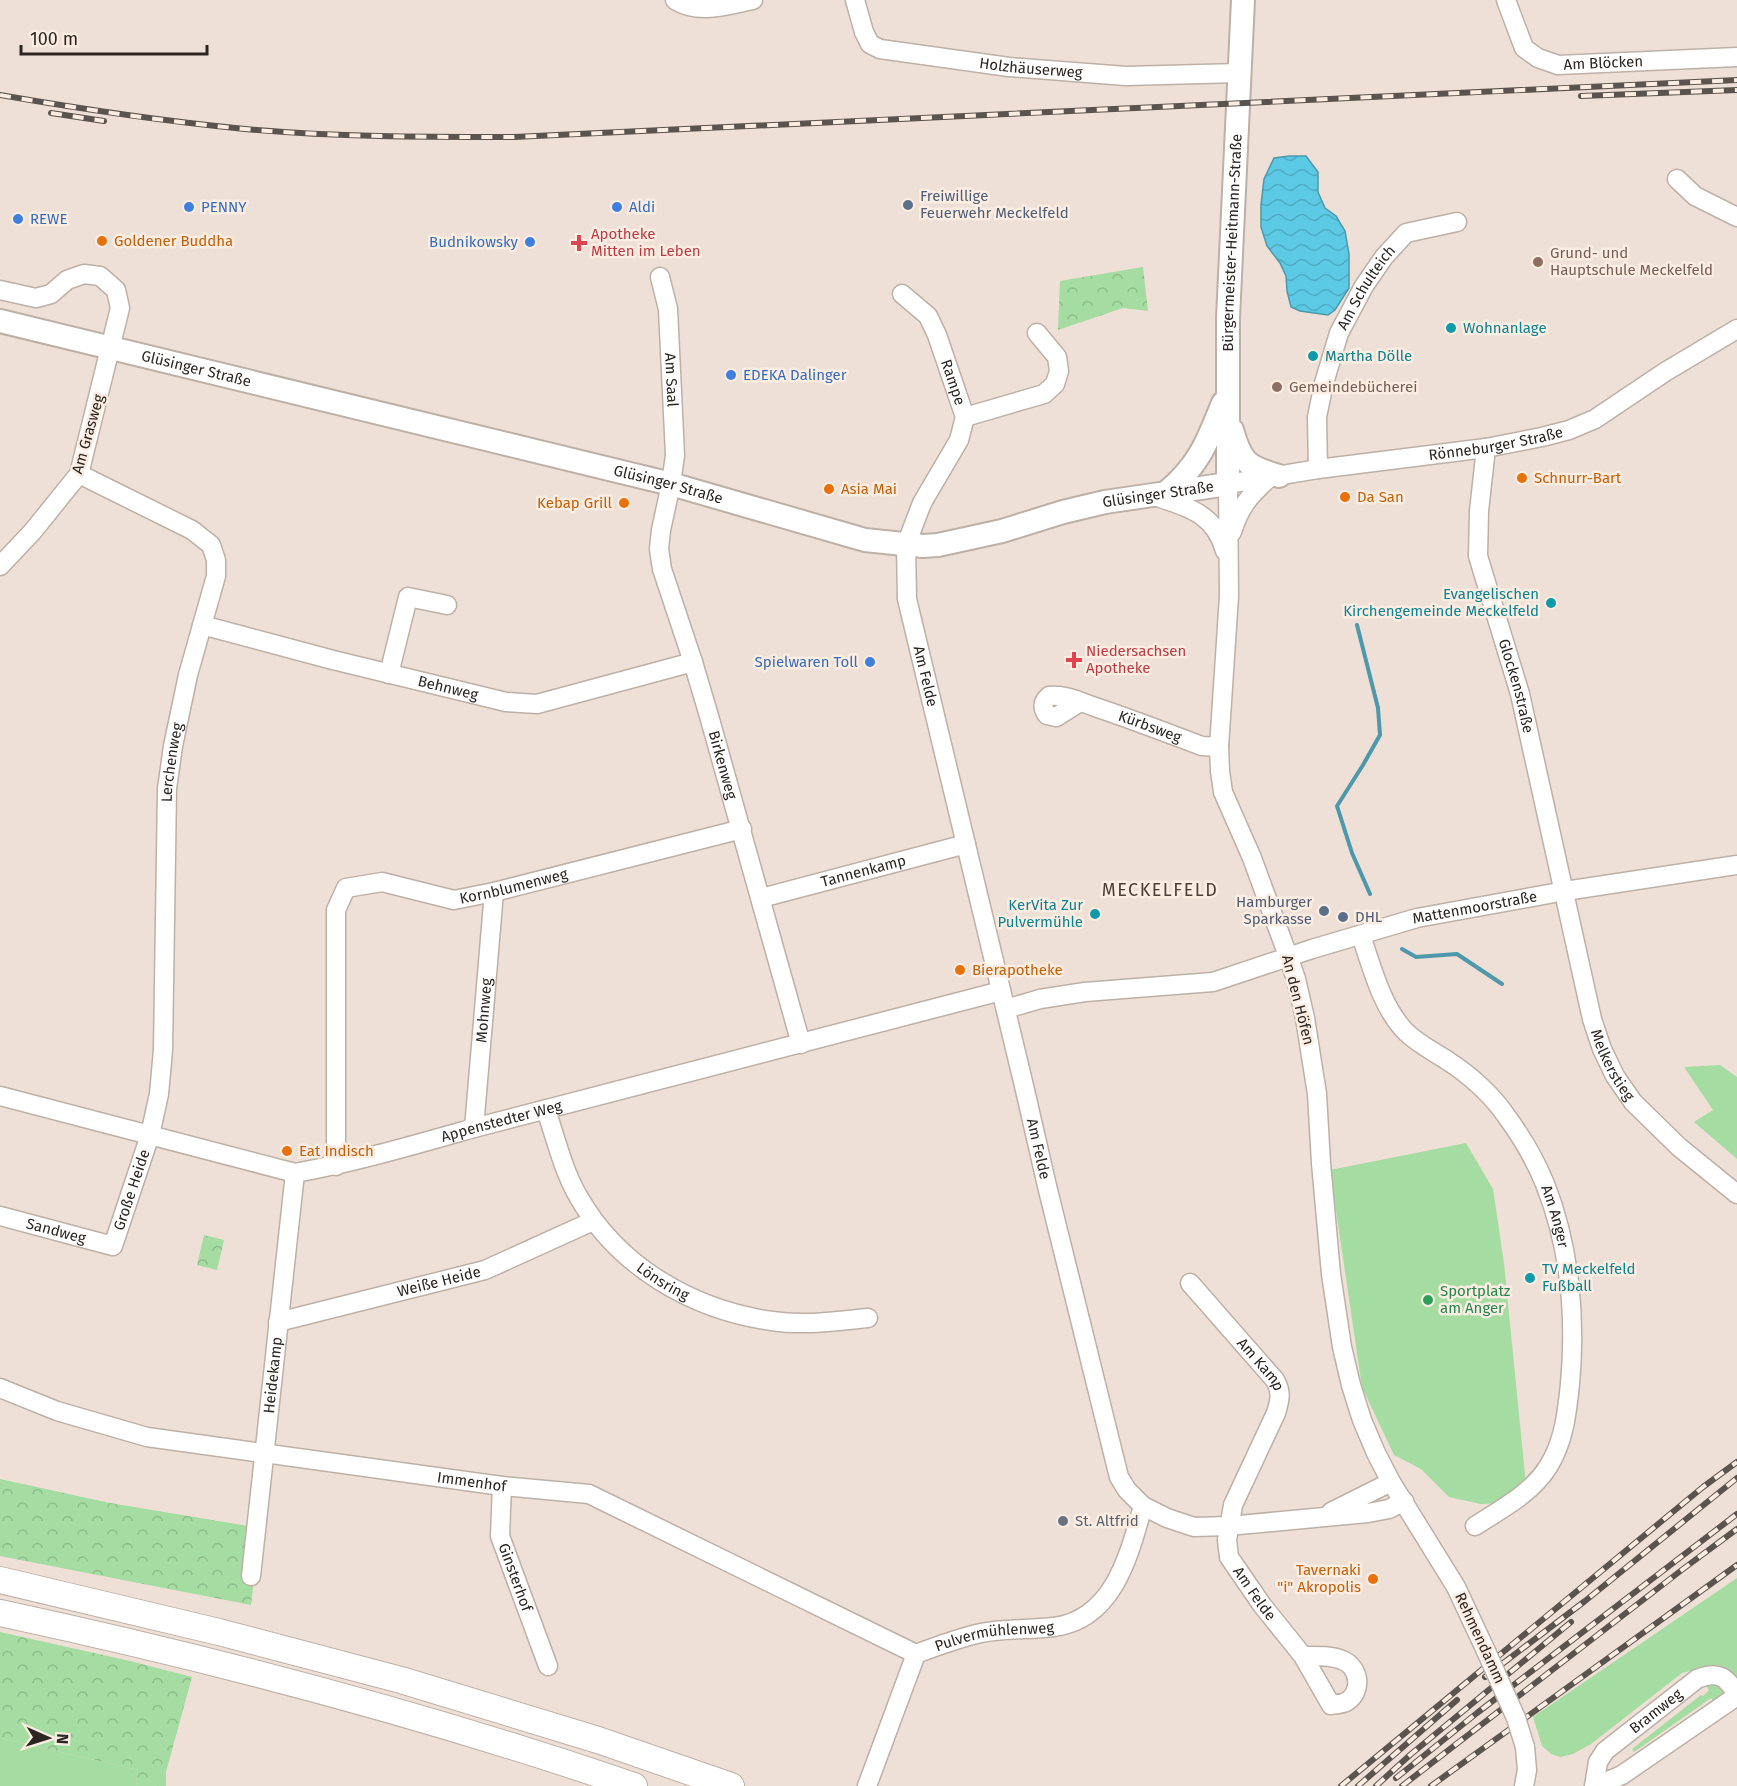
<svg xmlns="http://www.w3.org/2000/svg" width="1737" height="1786" font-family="'Fira Sans',sans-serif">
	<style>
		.grass { fill: #a4dca1 }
		.forest { fill: url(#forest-crowns) }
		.water { fill: url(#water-waves); stroke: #4d98aa; stroke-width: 1.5 }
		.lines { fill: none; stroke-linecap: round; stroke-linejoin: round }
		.stream { stroke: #4d98aa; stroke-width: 4 }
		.minor-casing { stroke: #bdb0a6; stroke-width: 21 }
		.major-casing { stroke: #bdb0a6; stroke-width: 26 }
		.highway-casing { stroke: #bdb0a6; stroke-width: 28 }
		.minor { stroke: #fff; stroke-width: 18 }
		.major { stroke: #fff; stroke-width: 22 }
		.highway { stroke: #fff; stroke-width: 26 }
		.rail-casing { stroke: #5b544e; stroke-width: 6 }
		.rail { stroke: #fcede3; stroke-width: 4; stroke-dasharray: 11; stroke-linecap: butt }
		.minor-bridge-casing { stroke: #bdb0a6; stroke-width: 21; stroke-linecap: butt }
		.minor-bridge { stroke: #fff; stroke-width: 18 }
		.service-dot { fill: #5c6f8a; stroke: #fcede3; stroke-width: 2 }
		.shop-dot { fill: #3f7fe0; stroke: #fcede3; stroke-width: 2 }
		.food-dot { fill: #e8710a; stroke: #fcede3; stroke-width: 2 }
		.health-dot { fill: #e0444e; stroke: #fcede3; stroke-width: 2 }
		.education-dot { fill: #8d6e63; stroke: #fcede3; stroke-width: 2 }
		.culture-dot { fill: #0f9aa8; stroke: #fcede3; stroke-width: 2 }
		.leisure-dot { fill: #2e9e5b; stroke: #fcede3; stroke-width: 2 }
		.worship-dot { fill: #6b7280; stroke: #fcede3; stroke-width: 2 }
		.labels { text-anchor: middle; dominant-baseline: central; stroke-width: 5; stroke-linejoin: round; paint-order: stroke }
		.street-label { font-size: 15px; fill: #2b2622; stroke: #fcede3 }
		.service-label { font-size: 15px; fill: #4e5e75; stroke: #fcede3; text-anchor: start }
		.shop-label { font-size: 15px; fill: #366cbe; stroke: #fcede3; text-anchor: start }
		.health-label { font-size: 15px; fill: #be3a42; stroke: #fcede3; text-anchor: start }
		.food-label { font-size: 15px; fill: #c56008; stroke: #fcede3; text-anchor: start }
		.education-label { font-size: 15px; fill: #785e54; stroke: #fcede3; text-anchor: start }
		.culture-label { font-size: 15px; fill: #0d838f; stroke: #fcede3; text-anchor: start }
		.leisure-label { font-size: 15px; fill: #27864d; stroke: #fcede3; text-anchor: start }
		.worship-label { font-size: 15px; fill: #5b616d; stroke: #fcede3; text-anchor: start }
		.quarter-label { font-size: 18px; letter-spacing: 1.5px; fill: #4b4037; stroke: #fcede3 }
	</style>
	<defs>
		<pattern id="forest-crowns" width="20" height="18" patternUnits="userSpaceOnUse" patternTransform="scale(1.5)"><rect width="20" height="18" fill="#a4dca1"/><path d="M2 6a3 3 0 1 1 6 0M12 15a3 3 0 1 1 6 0" fill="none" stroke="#8dbd8a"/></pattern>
		<pattern id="water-waves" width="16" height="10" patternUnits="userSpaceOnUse" patternTransform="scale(1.5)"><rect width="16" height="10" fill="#5cc9e5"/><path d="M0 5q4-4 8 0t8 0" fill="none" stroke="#50acc4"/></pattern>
	</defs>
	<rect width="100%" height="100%" fill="#eee0d6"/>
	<path class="grass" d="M1720,1065L1737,1077V1159L1694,1122L1713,1110L1684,1067Z
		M1466,1143L1493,1189L1504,1263L1526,1485L1501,1503L1481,1504L1449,1497L1421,1469L1394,1455L1362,1387L1330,1170Z
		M1737,1578V1679L1720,1666H1709L1682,1673L1591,1744L1573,1754L1560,1757L1551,1754L1542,1746L1533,1717Z
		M1717,1682L1724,1692V1696L1716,1704L1711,1698L1634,1752L1632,1749L1701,1695L1703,1696L1709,1690L1704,1683Z
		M0,1738L138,1770L136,1786H0Z"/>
	<path class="forest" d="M1143,267L1148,311L1123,308L1058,330L1060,281Z
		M204,1235L224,1240L217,1270L197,1265Z
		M0,1479L110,1503L260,1528L251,1605L0,1556Z
		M0,1632L130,1661L192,1677L166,1772V1786H136L138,1770L0,1738Z"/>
	<path class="water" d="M1290,156H1306L1318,172V192L1325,208L1336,216L1345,231L1349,254V288L1335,310L1328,315L1300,311L1291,307L1287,291L1286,276L1280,263L1267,246L1261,227V205L1264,179L1274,158Z"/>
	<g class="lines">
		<path class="stream" d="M1357,625L1378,708L1380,735L1363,765L1337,806L1352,853L1370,894
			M1402,949L1416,957L1457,954L1502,984"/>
		<defs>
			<g id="minor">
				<path d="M675,0C699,15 727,5 753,0"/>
				<path id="s1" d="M855,0L864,32L870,44L880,49L1009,67L1126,76L1239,73"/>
				<path id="s2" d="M1506,0L1524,48L1538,58L1558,65L1737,57"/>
				<path d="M1677,179L1695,196L1737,217"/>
				<path id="s3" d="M660,277L668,309L675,455L671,484L661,530L659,549L662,569L693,662L709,716L801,1044"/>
				<path d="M0,290L36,298L51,294L67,280L84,274L100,276L116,290L120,308L79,474L33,531L0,566"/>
				<path id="s4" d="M902,294L928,316L937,335L965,417L959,440L922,503L906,545L907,599L1025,1090L1047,1186L1119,1477L1127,1490L1143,1506L1167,1518L1194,1527L1228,1526L1368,1513L1389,1509L1404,1501"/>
				<path d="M965,417L1044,394L1055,384L1059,371L1057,357L1037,333"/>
				<path id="s5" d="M1486,448L1479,511L1478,556L1520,694L1592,1019L1602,1049L1615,1076L1633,1102L1679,1147L1737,1194"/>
				<path id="s6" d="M1318,469L1317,417L1324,383L1339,333L1364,286L1384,257L1406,233L1457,222"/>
				<path d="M1154,496C1187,507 1215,513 1225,551"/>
				<path d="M1232,532C1240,506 1250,495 1270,477"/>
				<path id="s7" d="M202,625L333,660L506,702L537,704L693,662"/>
				<path d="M389,674L408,597L447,605"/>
				<path id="s8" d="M1080,702L1056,717L1047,715C1042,708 1042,702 1049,696C1065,694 1081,702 1095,707C1131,719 1167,733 1202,746L1219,747"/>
				<path id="s9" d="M761,898L966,844"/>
				<path id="s10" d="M1361,936C1372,967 1381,1005 1404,1030C1416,1043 1433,1051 1448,1061C1470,1075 1493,1096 1507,1117C1521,1136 1536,1162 1545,1184C1570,1247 1576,1318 1570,1384C1567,1413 1564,1442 1548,1467C1531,1494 1501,1509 1475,1526"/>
				<path id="s11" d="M1006,1009L1040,999L1085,992L1213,982L1312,949L1417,918L1565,891L1737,865"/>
				<path id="s12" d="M0,1096L295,1173C356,1162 414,1145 474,1128L1001,991"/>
				<path id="s13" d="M546,1110C556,1139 563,1170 578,1196C618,1267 693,1310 772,1321C804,1326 837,1321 868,1318"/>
				<path id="s14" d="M474,1128L494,892"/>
				<path id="s15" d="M336,1166V910L346,888L382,882L454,900L494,892L742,829"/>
				<path id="s16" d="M0,1216L113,1246L150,1135L159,1094L163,1050L167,789L173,746L188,675L216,576V560L211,545L192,530L79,474"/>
				<path id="s17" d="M1190,1283L1275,1380C1282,1392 1280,1400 1276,1413L1233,1505L1227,1540L1229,1557L1262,1605L1303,1656L1331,1705C1336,1704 1342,1704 1346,1702C1363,1692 1360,1667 1342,1660C1330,1655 1315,1656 1303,1656"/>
				<path id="s18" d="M278,1322L485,1270L593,1221"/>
				<path id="s19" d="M0,1388L57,1411L147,1437L502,1486L589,1494L916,1654"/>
				<path id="s20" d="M502,1486L500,1536L548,1666"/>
				<path d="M1331,1512L1391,1482"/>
				<path id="s21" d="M251,1576L295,1173"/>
				<path id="s22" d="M1486,1651L1456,1587L1391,1482L1376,1453L1362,1420L1351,1385L1342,1347L1331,1274L1321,1163L1317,1094L1305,1018L1296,979L1288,956L1252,858L1223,792L1220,771L1219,747L1229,596L1228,484L1318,469L1486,448L1542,437L1569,430L1595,419L1665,372L1737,329"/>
				<path id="s23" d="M867,1786L916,1654C937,1646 959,1638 981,1633C1005,1628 1030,1630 1054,1627C1114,1619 1129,1555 1143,1506"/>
				<path d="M1524,1786L1527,1770L1525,1747"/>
				<path id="s24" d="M1594,1786L1598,1762L1605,1751L1697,1679C1718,1670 1727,1677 1737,1695"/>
				<path d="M1596,1786L1622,1775L1737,1696"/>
			</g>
			<g id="major">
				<path id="s25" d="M0,321L671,484L865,540L923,546L938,545L1002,531L1063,512L1105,502L1228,484V318L1243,0"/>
				<path d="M1232,430C1241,462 1247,467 1279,476"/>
				<path d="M1166,493C1199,465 1207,443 1223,403"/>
			</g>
			<path id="highway" d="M0,1580L219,1632L401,1680L598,1740L731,1786
				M0,1613C214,1659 426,1715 634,1786"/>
		</defs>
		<use href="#minor" class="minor-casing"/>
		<use href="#major" class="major-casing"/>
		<use href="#highway" class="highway-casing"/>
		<use href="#minor" class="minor"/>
		<use href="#major" class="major"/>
		<use href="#highway" class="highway"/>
		<defs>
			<path id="rail" d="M0,95C81,109 162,121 245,129C334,137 424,137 514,137L1737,80
				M1581,96L1737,90
				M51,113L104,121
				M1485,1677L1585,1601L1737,1478
				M1396,1778L1477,1713L1737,1514
				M1341,1786L1703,1487L1737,1462
				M1358,1786L1457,1700
				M1376,1786L1410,1755L1571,1622
				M1402,1786L1683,1569L1737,1529
				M1431,1786L1737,1565"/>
		</defs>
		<use href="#rail" class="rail-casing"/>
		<use href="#rail" class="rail"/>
		<defs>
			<path id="minor-bridge" d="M1486,1651L1516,1718L1525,1747"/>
		</defs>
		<use href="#minor-bridge" class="minor-bridge-casing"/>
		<use href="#minor-bridge" class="minor-bridge"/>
	</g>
	<g class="service-dot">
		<circle cx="908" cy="205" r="6"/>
		<circle cx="1324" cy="911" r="6"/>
		<circle cx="1343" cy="917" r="6"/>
	</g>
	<g class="shop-dot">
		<circle cx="189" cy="207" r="6"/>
		<circle cx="617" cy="207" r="6"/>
		<circle cx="18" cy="219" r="6"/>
		<circle cx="530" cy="242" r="6"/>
		<circle cx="731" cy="375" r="6"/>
		<circle cx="870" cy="662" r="6"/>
	</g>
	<g class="food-dot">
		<circle cx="102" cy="241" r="6"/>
		<circle cx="1522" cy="478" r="6"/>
		<circle cx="829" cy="489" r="6"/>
		<circle cx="1345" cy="497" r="6"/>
		<circle cx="624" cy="503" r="6"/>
		<circle cx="960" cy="970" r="6"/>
		<circle cx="287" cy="1151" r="6"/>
		<circle cx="1373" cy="1579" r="6"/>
	</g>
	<g class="health-dot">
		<path d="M576 234h6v6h6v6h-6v6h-6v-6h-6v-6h6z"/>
		<path d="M1071 651h6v6h6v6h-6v6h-6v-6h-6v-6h6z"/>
	</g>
	<g class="education-dot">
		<circle cx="1538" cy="262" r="6"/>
		<circle cx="1277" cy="387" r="6"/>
	</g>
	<g class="culture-dot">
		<circle cx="1451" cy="328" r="6"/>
		<circle cx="1313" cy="356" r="6"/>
		<circle cx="1551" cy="603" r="6"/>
		<circle cx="1095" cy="914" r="6"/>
		<circle cx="1530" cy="1278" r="6"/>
	</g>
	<circle class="leisure-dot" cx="1428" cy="1300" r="6"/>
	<circle class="worship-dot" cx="1063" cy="1521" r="6"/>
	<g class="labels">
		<g class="street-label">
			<text stroke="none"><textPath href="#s2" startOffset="135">Am Blöcken</textPath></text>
			<text stroke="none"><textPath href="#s1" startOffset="210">Holzhäuserweg</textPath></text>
			<text stroke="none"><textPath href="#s25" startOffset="1504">Bürgermeister-Heitmann-Straße</textPath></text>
			<text stroke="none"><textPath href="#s6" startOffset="192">Am Schulteich</textPath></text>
			<text stroke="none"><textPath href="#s25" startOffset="202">Glüsinger Straße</textPath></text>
			<text stroke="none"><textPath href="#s3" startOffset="104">Am Saal</textPath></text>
			<text stroke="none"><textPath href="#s4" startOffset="105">Rampe</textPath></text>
			<text transform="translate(88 434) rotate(-74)">Am Grasweg</text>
			<text stroke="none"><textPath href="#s22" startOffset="1490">Rönneburger Straße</textPath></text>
			<text stroke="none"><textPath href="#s25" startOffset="688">Glüsinger Straße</textPath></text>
			<text stroke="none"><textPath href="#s25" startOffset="1192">Glüsinger Straße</textPath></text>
			<text stroke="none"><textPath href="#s4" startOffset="417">Am Felde</textPath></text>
			<text stroke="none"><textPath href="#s5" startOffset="244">Glockenstraße</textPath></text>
			<text stroke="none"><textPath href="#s7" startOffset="254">Behnweg</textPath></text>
			<text stroke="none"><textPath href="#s8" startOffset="165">Kürbsweg</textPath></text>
			<text stroke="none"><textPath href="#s16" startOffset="608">Lerchenweg</textPath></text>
			<text stroke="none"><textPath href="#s3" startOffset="500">Birkenweg</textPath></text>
			<text stroke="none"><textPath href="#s9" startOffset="106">Tannenkamp</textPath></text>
			<text stroke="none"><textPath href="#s15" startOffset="452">Kornblumenweg</textPath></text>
			<text stroke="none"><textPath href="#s11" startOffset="482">Mattenmoorstraße</textPath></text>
			<text transform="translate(1298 1000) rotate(76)">An den Höfen</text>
			<text stroke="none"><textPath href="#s14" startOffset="118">Mohnweg</textPath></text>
			<text stroke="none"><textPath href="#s5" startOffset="636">Melkerstieg</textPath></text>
			<text stroke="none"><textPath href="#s12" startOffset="518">Appenstedter Weg</textPath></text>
			<text stroke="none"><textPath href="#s4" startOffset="903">Am Felde</textPath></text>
			<text stroke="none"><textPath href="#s16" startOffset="176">Große Heide</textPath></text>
			<text stroke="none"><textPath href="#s10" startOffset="351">Am Anger</textPath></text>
			<text stroke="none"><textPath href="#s16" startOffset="58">Sandweg</textPath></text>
			<text stroke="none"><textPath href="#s13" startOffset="214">Lönsring</textPath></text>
			<text stroke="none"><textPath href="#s18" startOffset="166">Weiße Heide</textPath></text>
			<text stroke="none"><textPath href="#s17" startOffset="108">Am Kamp</textPath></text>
			<text stroke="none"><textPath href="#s21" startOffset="202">Heidekamp</textPath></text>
			<text stroke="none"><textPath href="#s19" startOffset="483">Immenhof</textPath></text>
			<text stroke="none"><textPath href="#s20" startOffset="94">Ginsterhof</textPath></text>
			<text stroke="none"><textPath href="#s17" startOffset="362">Am Felde</textPath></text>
			<text stroke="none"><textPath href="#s23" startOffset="222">Pulvermühlenweg</textPath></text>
			<text transform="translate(1480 1638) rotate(65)">Rehmendamm</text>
			<text stroke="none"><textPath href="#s24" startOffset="102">Bramweg</textPath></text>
		</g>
		<g class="service-label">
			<text x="920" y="196">Freiwillige<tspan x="920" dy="17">Feuerwehr Meckelfeld</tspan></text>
			<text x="1312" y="902" text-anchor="end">Hamburger<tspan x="1312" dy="17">Sparkasse</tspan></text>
			<text x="1355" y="917">DHL</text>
		</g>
		<g class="shop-label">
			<text x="201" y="207">PENNY</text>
			<text x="629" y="207">Aldi</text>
			<text x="30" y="219">REWE</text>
			<text x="518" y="242" text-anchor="end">Budnikowsky</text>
			<text x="743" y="375">EDEKA Dalinger</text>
			<text x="858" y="662" text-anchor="end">Spielwaren Toll</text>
		</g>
		<g class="health-label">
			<text x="591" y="234">Apotheke<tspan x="591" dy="17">Mitten im Leben</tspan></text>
			<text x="1086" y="651">Niedersachsen<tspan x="1086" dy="17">Apotheke</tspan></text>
		</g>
		<g class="food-label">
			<text x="114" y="241">Goldener Buddha</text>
			<text x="1534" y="478">Schnurr-Bart</text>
			<text x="841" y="489">Asia Mai</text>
			<text x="1357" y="497">Da San</text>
			<text x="612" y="503" text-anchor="end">Kebap Grill</text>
			<text x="972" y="970">Bierapotheke</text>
			<text x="299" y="1151">Eat Indisch</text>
			<text x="1361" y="1570" text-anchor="end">Tavernaki<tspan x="1361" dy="17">"i" Akropolis</tspan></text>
		</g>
		<g class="education-label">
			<text x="1550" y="253">Grund- und<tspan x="1550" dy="17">Hauptschule Meckelfeld</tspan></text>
			<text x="1289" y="387">Gemeindebücherei</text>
		</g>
		<g class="culture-label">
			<text x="1463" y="328">Wohnanlage</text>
			<text x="1325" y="356">Martha Dölle</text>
			<text x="1539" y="594" text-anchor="end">Evangelischen<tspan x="1539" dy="17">Kirchengemeinde Meckelfeld</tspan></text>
			<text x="1083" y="905" text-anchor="end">KerVita Zur<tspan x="1083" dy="17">Pulvermühle</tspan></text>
			<text x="1542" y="1269">TV Meckelfeld<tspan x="1542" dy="17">Fußball</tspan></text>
		</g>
		<g class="leisure-label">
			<text x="1440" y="1291">Sportplatz<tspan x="1440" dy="17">am Anger</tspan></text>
		</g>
		<g class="worship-label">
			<text x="1075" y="1521">St. Altfrid</text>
		</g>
		<g class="quarter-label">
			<text x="1160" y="890">MECKELFELD</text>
		</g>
	</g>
	<g transform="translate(48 1738) rotate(93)" stroke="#fcede3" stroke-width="4.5" paint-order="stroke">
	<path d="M0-4.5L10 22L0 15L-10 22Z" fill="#2b2622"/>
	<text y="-9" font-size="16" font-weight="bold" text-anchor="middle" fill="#2b2622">N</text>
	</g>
	<path d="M21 45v9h186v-9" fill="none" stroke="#2b2622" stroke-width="3"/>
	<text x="30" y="45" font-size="18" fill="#2b2622" stroke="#fcede3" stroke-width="4.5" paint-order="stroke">100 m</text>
</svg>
